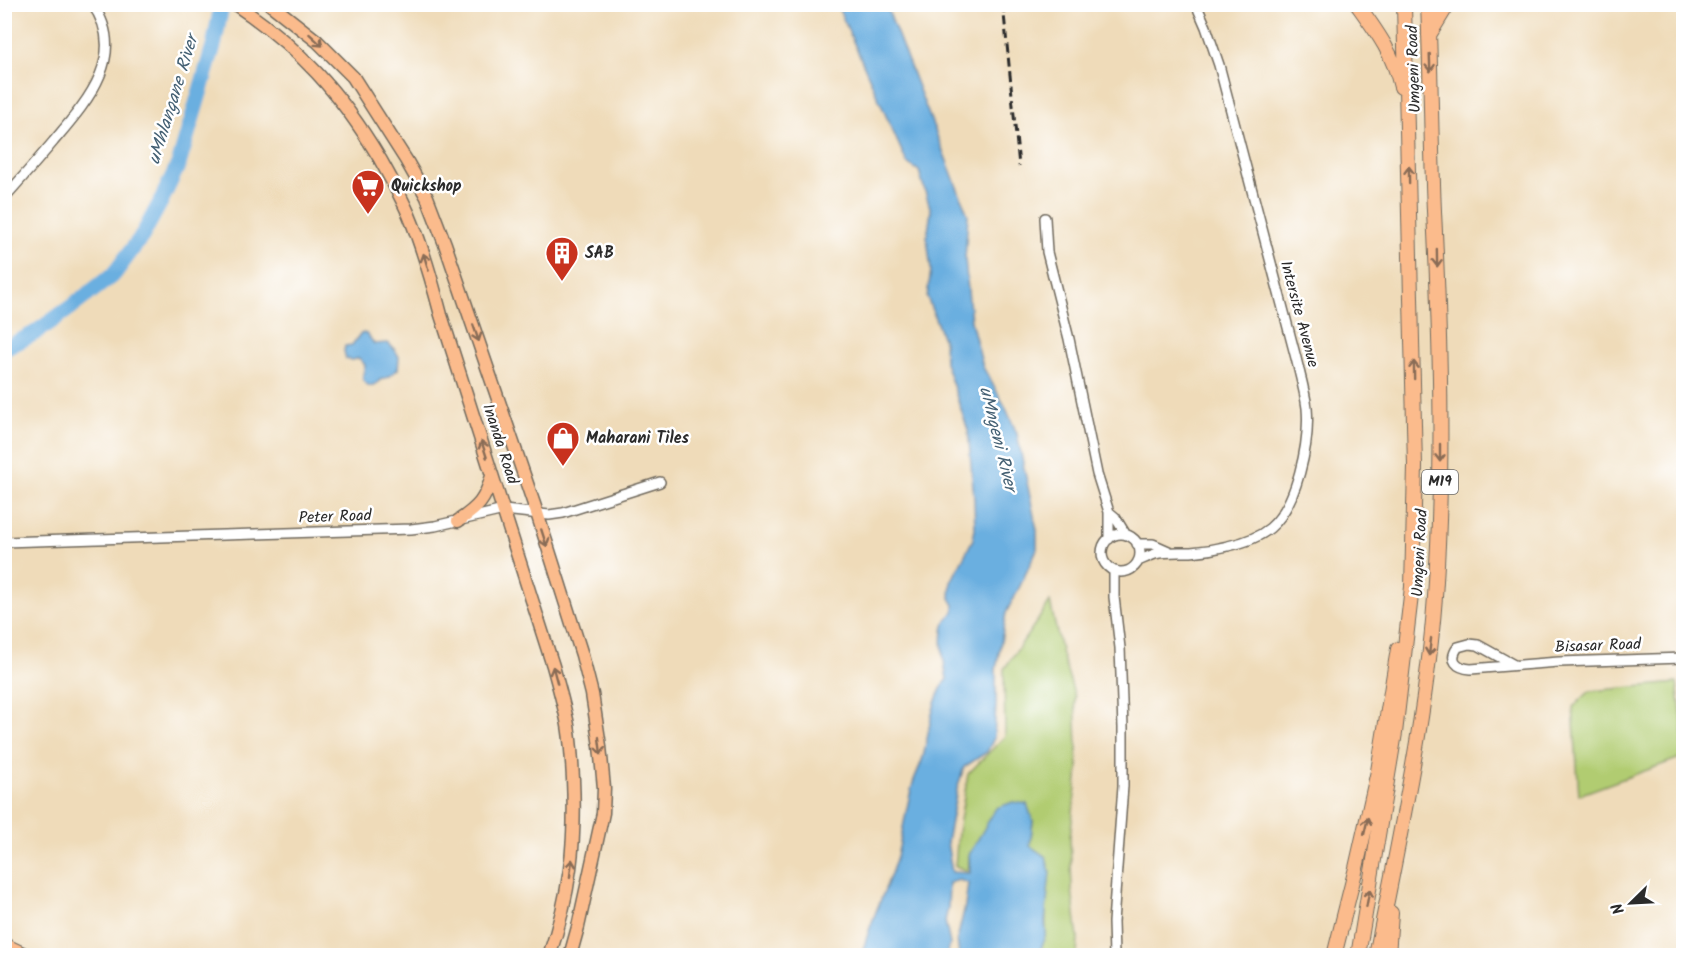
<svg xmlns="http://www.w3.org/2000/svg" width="1688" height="960" font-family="Kalam,sans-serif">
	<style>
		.green { fill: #b1cc71; stroke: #6e7c4e; stroke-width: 1.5 }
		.water { fill: #6aafe0; stroke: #4a6d86; stroke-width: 1.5 }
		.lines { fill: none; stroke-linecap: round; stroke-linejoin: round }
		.river { stroke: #6aafe0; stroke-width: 16 }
		.minor-casing { stroke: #70695d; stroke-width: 12 }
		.major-casing { stroke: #70695d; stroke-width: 15 }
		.highway-casing { stroke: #70695d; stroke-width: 16 }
		.minor { stroke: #fff; stroke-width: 9 }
		.major { stroke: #fbbb8c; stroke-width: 12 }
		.highway { stroke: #fbbb8c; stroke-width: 14 }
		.rail { stroke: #2b2b2b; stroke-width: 3; stroke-dasharray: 9 4.5; stroke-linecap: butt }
		.oneway { stroke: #896c57 }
		.labels { text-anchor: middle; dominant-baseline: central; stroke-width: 5; stroke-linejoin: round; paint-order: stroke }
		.shield { fill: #fff; stroke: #6b6b6b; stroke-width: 1.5 }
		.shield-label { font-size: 15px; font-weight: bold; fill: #2b2b2b }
		.street-label { font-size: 16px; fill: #2b2b2b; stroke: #fff }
		.poi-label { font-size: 16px; font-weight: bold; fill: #2b2b2b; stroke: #fff; text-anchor: start }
		.water-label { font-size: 18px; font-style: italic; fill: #446073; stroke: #fff }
	</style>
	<rect width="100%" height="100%" fill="#fff"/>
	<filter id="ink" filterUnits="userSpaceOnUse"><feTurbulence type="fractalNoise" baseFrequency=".0167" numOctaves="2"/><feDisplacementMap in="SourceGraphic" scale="12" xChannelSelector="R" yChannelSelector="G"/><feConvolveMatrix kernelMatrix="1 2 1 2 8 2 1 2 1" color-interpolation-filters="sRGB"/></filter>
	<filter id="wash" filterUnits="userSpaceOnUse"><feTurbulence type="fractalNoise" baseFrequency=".008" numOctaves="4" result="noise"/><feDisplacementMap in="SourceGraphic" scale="24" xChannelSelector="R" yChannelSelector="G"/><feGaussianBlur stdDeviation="1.35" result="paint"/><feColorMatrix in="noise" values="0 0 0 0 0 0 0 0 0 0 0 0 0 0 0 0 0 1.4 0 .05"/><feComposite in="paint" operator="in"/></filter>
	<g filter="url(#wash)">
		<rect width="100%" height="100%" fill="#efdbb9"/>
		<path class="green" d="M1050,602L1062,655L1075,697L1078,771L1070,837L1072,889L1078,938L1077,955H1039L1046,933V857L1030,846L1033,821L982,833L969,855L968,871L955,866L958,832L968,774L1005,736L1004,669Z
			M1677,683L1683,726V757L1579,795L1573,707L1590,691Z"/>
		<path class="water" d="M837,5H886L968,215L965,259L971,321L983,367L1005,406L1017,434L1037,530V549L1020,586L1006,613L996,670V704L994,738L987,752L964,767L957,789L947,842L952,872L970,873L969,855L996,808L1013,802L1027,804L1033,821L1030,846L1046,857L1050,871L1045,922L1046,933L1039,955H959L957,940L965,906L968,883L959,880L949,883L948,908L945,921L950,944L947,955H862C869,921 887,890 897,856C903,832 906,807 913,783C916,773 922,764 924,753C930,727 931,702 947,679C944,662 938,634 947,619C949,616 952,614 954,612V605L950,598L951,582L973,539L975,529L974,499L968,430L945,362L944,342L927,297L931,270L927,238L931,211L919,171L907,163Z
			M364,333L368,335L374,344L388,343L395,350L399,357L398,369L388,377L380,380L376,384L370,386C358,381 364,374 365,365L359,358L353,360L346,359L344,351L345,346L352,345L360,334Z"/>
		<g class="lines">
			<path class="river" d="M4,349L35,333L74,305L114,274L142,236L160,203L179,163L214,44L222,4"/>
		</g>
	</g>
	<g filter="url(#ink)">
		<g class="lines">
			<defs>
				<path id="minor" d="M4,198C21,179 37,161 53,142C85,104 130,55 92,4
					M1045,218L1047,252L1069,339L1097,474L1109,512V539
					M1109,512L1115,517L1126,535
					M1102 553a19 19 0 1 1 38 0a19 19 0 1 1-38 0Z
					M4,542L411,529L435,526L504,510L549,515L563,513L660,482
					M1137,544H1153L1171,552
					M1138,561C1143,559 1149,556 1155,554C1166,551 1179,552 1191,552C1204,551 1216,549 1228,546C1242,543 1258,538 1270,528C1297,505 1310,443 1307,408C1305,392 1300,375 1296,358L1219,65L1206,27L1196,4
					M1514,665L1478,645L1469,644L1458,647C1448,660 1457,668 1471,669L1559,662L1684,658
					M1114,956L1113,922L1123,786V728L1120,648L1114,597V571"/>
				<path id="major" d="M235,4C300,48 340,92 380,159C390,177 401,196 409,215C423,248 432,281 441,315L553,666C558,684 563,702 567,720C571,739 572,760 573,779C576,843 570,895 549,956
					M270,4L317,41L353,77L406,160L427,197L445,244L537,513L582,655L592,694L600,746L604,788L603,813L578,927L570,956
					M458,521C479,507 485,500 492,476"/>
				<path id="highway" d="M1357,4C1377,32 1393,53 1401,87
					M1429,35L1448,4
					M4,945L27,956
					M1334,956L1356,868L1378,771L1398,649
					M1358,956L1395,733L1412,587L1415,466L1404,4
					M1376,956C1400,833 1429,705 1436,581C1444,458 1440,334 1434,211C1431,142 1431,73 1428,4
					M1388,956L1391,913"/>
			</defs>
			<use href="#minor" class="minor-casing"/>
			<use href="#major" class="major-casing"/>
			<use href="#highway" class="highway-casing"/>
			<use href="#minor" class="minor"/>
			<use href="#major" class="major"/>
			<use href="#highway" class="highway"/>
			<path class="rail" d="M1003,4L1019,166"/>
		</g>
		<defs><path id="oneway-shaft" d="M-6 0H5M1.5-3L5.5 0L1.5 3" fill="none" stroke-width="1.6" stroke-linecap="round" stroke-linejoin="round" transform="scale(1.5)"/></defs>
		<g class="oneway">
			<use href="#oneway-shaft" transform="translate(316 40) rotate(42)"/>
			<use href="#oneway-shaft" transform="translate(1430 63) rotate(88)"/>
			<use href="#oneway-shaft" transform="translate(1409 175) rotate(-91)"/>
			<use href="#oneway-shaft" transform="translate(1437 258) rotate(89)"/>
			<use href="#oneway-shaft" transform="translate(426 262) rotate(-107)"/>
			<use href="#oneway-shaft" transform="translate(476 333) rotate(71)"/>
			<use href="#oneway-shaft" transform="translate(1414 370) rotate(-91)"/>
			<use href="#oneway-shaft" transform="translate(484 449) rotate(-108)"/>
			<use href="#oneway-shaft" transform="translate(1440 453) rotate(90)"/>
			<use href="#oneway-shaft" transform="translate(544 538) rotate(72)"/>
			<use href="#oneway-shaft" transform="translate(1430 647) rotate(97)"/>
			<use href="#oneway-shaft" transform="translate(555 675) rotate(-105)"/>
			<use href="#oneway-shaft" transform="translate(600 746) rotate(83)"/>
			<use href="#oneway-shaft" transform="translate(1366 826) rotate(-77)"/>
			<use href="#oneway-shaft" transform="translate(571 868) rotate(-83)"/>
			<use href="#oneway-shaft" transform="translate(1368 898) rotate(-80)"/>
		</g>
	</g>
	<defs>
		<symbol id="supermarket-pin" viewBox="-11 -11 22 30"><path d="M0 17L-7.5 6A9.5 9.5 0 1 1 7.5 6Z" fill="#c8321e" stroke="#fff"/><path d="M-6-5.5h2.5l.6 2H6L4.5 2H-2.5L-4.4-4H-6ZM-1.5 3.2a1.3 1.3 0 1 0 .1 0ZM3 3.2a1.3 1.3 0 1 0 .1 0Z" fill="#fff"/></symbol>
		<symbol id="building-pin" viewBox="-11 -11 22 30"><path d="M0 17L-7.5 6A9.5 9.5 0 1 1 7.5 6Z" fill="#c8321e" stroke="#fff"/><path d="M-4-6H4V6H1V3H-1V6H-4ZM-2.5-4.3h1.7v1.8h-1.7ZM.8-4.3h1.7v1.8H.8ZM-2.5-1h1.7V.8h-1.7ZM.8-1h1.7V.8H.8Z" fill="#fff"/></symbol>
		<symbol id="shop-pin" viewBox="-11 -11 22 30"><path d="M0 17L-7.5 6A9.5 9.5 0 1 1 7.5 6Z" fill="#c8321e" stroke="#fff"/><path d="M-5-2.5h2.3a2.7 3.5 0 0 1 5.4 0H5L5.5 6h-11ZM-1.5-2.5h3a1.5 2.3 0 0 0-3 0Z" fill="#fff"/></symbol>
	</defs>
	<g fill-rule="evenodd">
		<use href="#supermarket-pin" x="349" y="167" width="38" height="52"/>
		<use href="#building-pin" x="543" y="234" width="38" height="52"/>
		<use href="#shop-pin" x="544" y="419" width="38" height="52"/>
	</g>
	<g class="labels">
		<rect class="shield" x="1422" y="470" width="36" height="24" rx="4.5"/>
		<g class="shield-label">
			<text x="1440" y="482">M19</text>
		</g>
		<g class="street-label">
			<text transform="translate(1414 69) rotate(-92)">Umgeni Road</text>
			<text transform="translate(1299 314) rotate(75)">Intersite Avenue</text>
			<text transform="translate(500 444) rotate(72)">Inanda Road</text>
			<text transform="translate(335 517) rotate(-2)">Peter Road</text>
			<text transform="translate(1420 553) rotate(-87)">Umgeni Road</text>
			<text transform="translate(1598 646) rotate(-2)">Bisasar Road</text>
		</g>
		<g class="poi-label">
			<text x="391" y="186">Quickshop</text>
			<text x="585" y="253">SAB</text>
			<text x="586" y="438">Maharani Tiles</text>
		</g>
		<g class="water-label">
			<text transform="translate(174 100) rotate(-73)">uMhlangane River</text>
			<text transform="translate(997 439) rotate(76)">uMngeni River</text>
		</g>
	</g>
	<rect width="1688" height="960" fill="none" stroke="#fff" stroke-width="24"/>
	<g transform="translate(1631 903) rotate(246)" stroke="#ffffff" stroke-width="4.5" paint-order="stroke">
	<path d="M0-4.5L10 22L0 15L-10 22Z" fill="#2b2b2b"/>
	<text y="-9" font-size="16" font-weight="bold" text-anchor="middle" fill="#2b2b2b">N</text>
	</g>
</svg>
